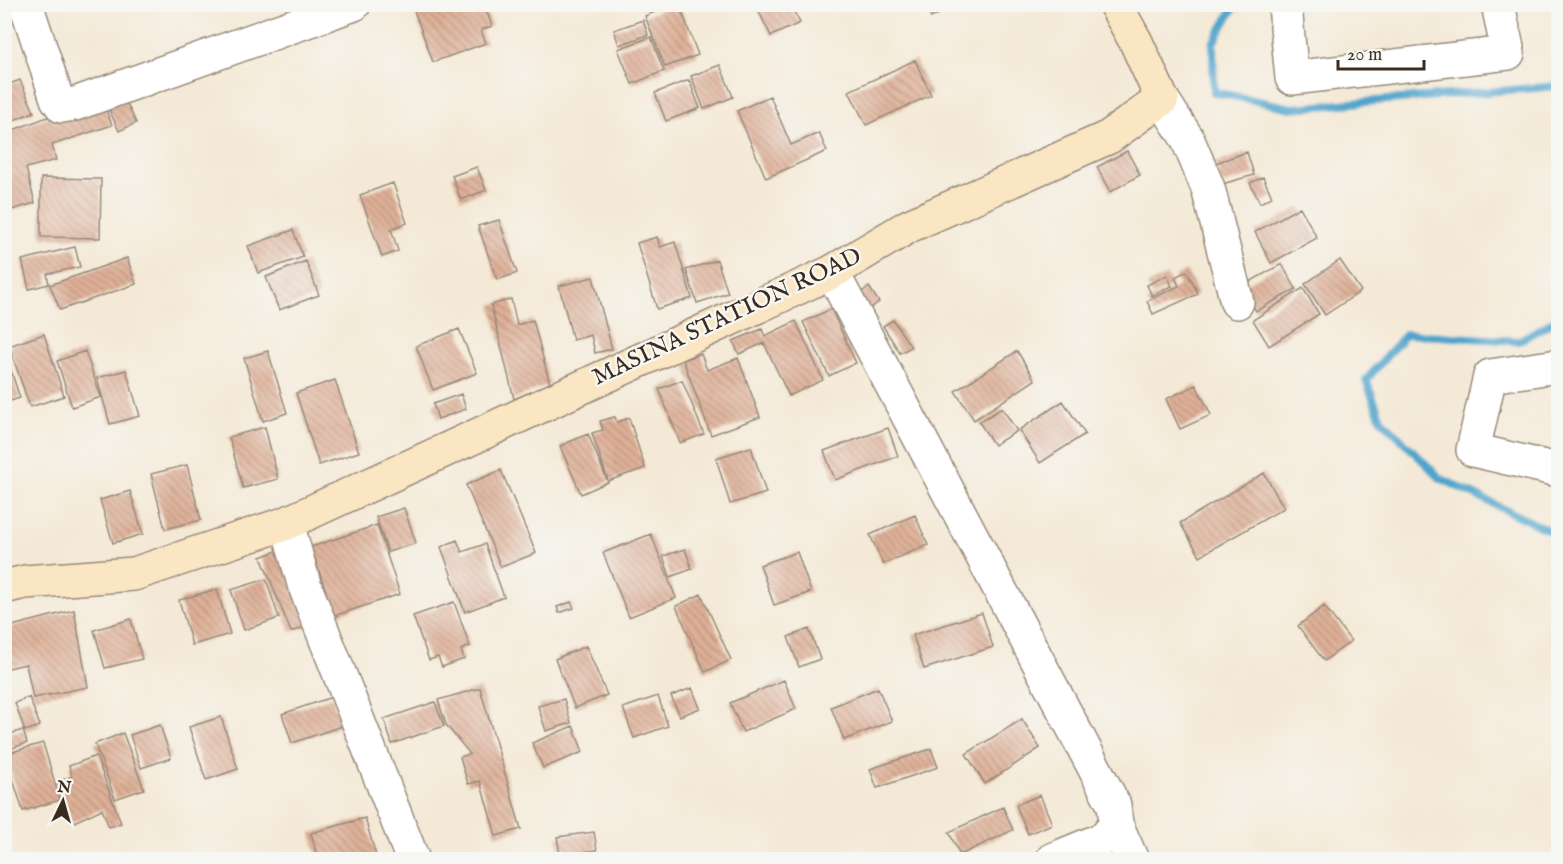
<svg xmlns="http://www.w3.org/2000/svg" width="1563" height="864" font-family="'IM FELL English',serif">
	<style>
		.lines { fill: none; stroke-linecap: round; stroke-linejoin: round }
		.stream { stroke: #50a4cc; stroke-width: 8 }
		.building { fill: url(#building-back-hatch) }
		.street-casing { stroke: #988a7a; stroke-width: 36 }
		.secondary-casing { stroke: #988a7a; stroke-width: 36 }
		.street { stroke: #fff; stroke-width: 33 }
		.secondary { stroke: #fbe6c3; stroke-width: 33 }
		.labels { text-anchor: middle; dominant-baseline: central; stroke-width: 5; stroke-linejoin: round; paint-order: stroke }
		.street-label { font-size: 24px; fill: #3b2a1e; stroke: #f6f6f2 }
	</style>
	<defs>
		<pattern id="building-back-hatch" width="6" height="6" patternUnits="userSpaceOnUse" patternTransform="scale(1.5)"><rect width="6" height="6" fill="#dfb198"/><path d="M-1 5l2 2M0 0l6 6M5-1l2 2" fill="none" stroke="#b6907b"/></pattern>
	</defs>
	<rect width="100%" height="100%" fill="#f6f6f2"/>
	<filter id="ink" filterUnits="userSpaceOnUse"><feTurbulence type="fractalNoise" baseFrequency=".0167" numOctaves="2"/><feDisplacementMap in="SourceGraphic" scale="12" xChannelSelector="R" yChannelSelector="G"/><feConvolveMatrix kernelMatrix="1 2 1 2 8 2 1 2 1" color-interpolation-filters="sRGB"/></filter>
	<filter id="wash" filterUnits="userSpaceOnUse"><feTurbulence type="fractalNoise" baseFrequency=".008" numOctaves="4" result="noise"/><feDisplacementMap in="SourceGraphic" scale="24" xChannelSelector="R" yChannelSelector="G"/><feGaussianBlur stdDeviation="1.35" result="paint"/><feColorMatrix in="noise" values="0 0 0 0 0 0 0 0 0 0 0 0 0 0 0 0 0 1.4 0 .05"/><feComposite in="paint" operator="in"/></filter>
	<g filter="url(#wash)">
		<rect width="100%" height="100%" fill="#f4e9d6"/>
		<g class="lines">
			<path class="stream" d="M1236,4L1213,43L1214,92L1292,108L1558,86
				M1558,319L1518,341L1406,334L1366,380L1381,419L1440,478L1558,535"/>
		</g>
		<g id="blocks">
			<path class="building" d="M484,4L492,26L481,30L486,43L433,62L412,5Z
				M675,4H679L698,55L665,67L645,16Z
				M755,4H790L800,23L771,36Z
				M924,4H958L931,18Z
				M643,20L648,35L619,45L614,30Z
				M651,37L664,71L632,84L618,49Z
				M915,60L931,95L866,125L849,91Z
				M720,65L733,97L704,109L691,76Z
				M20,80L34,112L4,124V86Z
				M689,80L700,108L666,121L655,93Z
				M122,93L136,123L119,131L105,101Z
				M770,96L791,145L819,133L827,151L766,178L737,111Z
				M101,97L112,125L52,145L56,160L26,168L35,203L5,212V133Z
				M1127,151L1140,175L1110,192L1097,167Z
				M1247,152L1254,175L1222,184L1215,163Z
				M477,167L486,190L461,200L452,176Z
				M1263,177L1272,197L1260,203L1250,183Z
				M41,178L101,179L100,238L41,237Z
				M393,183L407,223L391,229L398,251L382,257L360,195Z
				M1300,207L1317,238L1271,263L1255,232Z
				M499,220L517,273L497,280L478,226Z
				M293,230L303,257L258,273L248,246Z
				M657,237L660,247L675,242L692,298L657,309L637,243Z
				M75,247L80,267L47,274L49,284L29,289L22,260Z
				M127,258L136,284L60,310L50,285Z
				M717,260L728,293L697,303L686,270Z
				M1340,260L1361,291L1325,315L1305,284Z
				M306,261L319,295L279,310L266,277Z
				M1282,264L1296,289L1256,311L1242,286Z
				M1187,271L1198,294L1153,314L1147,301L1179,286L1175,277Z
				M1167,275L1172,286L1152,296L1147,285Z
				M593,277L612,349L595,353L591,335L573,340L559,286Z
				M869,287L879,302L866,311L856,296Z
				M1303,288L1319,314L1269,346L1253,320Z
				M511,299L517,325L533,320L550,384L514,399L491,305Z
				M831,309L856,363L829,376L803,322Z
				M893,320L911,347L900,353L883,326Z
				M796,321L823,380L789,396L764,343L739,354L733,341L762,329L765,336Z
				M459,329L477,373L433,390L416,346Z
				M44,334L64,396L30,407L9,346Z
				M4,349L20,398L4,403Z
				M85,351L101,397L72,407L57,361Z
				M268,351L287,413L263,421L244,358Z
				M1017,351L1035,380L974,420L955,391Z
				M701,354L707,370L738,358L760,417L711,435L683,360Z
				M126,370L140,416L110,424L97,378Z
				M335,380L359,452L319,465L296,393Z
				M682,380L704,434L680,443L659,389Z
				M1196,385L1211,415L1180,429L1166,399Z
				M461,394L466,409L438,419L433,404Z
				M1063,401L1085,434L1040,463L1019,430Z
				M1002,408L1017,431L994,445L979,422Z
				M615,417L617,422L629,418L645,468L608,481L592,433L603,430L600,421Z
				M265,427L278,479L243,488L229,437Z
				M888,428L898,456L835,480L824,451Z
				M588,434L608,482L581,494L560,446Z
				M751,447L766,493L730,504L716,458Z
				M187,465L201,520L165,529L151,474Z
				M501,470L536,553L501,567L466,485Z
				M1264,473L1284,508L1200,556L1180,523Z
				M130,491L143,534L113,543L100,500Z
				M404,508L416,543L388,552L376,517Z
				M915,515L928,545L883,564L870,535Z
				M377,525L400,594L334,616L311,547Z
				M651,534L676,598L629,617L603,553Z
				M457,540L462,552L485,544L504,597L465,612L441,547Z
				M282,549L311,625L291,632L261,557Z
				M685,549L692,569L670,577L663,556Z
				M797,552L811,592L774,605L760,565Z
				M266,579L279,618L244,630L231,590Z
				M217,589L230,634L192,645L179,600Z
				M701,594L731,660L705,672L676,606Z
				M454,602L470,646L461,650L464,659L442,667L438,657L429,660L413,616Z
				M571,602L574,608L559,613L557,607Z
				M1324,606L1351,641L1324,661L1298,626Z
				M74,610L88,687L33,698L26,664L4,669V628Z
				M982,613L993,647L924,669L913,635Z
				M131,619L142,659L105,668L94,630Z
				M809,629L820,659L799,667L788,637Z
				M586,646L607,695L575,708L555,659Z
				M784,680L796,709L743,732L730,703Z
				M480,688L521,829L496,836L480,781L468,784L460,757L470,754L446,725L438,700Z
				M692,688L700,708L680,716L671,696Z
				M878,688L892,721L844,740L831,707Z
				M658,696L668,726L634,738L623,708Z
				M29,697L40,726L25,731L15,703Z
				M332,697L342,726L292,743L282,714Z
				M564,699L571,723L546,731L538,706Z
				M435,702L444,726L392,744L384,719Z
				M221,717L238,769L206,780L189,727Z
				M1022,719L1040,748L985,784L966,754Z
				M160,725L171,758L141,768L130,735Z
				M573,726L583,752L543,768L532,743Z
				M23,730L27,743L4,751V736Z
				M123,733L144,789L115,799L95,744Z
				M43,743L60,800L23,811L5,754Z
				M931,749L938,767L877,788L870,769Z
				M96,756L121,823L109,827L102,809L72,823L57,782L72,776L69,766Z
				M1040,795L1052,824L1028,834L1016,805Z
				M1003,807L1013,830L960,855L949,832Z
				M365,818L377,859L318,860L311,833Z
				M594,832L597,850L583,852L584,860H561L557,837Z"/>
		</g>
	</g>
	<g filter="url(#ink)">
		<use href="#blocks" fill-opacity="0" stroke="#988a7a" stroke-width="1.5"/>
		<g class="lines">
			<defs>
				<path id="street" d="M26,4L57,99L62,106L75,104L354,4
					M1287,4L1285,6L1292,78L1508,53L1498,4
					M1162,99L1187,138L1208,188L1237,302
					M832,272L1114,805L1116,824L1103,839L1052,860
					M1558,366L1490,376L1473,450L1558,470
					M287,523L304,584L413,860
					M1116,824L1132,860"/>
				<path id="secondary" d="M4,587L25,582L134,574L287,523L832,272L909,226L1109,137L1162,99L1136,42L1115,4"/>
			</defs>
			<use href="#street" class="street-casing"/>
			<use href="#secondary" class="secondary-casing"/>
			<use href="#street" class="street"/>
			<use href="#secondary" class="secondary"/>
		</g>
	</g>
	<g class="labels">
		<g class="street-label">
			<text transform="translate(727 317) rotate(-25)">MASINA STATION ROAD</text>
		</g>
	</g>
	<rect width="1563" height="864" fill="none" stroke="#f6f6f2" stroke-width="24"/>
	<g transform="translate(63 801) rotate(5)" stroke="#f6f6f2" stroke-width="4.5" paint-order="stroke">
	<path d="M0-4.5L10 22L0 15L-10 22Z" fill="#3b2a1e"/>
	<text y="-9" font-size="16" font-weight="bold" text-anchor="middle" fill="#3b2a1e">N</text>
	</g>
	<path d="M1338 60v9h86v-9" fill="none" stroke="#3b2a1e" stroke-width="3"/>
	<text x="1347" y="60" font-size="18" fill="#3b2a1e" stroke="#f6f6f2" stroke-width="4.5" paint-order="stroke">20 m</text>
</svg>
